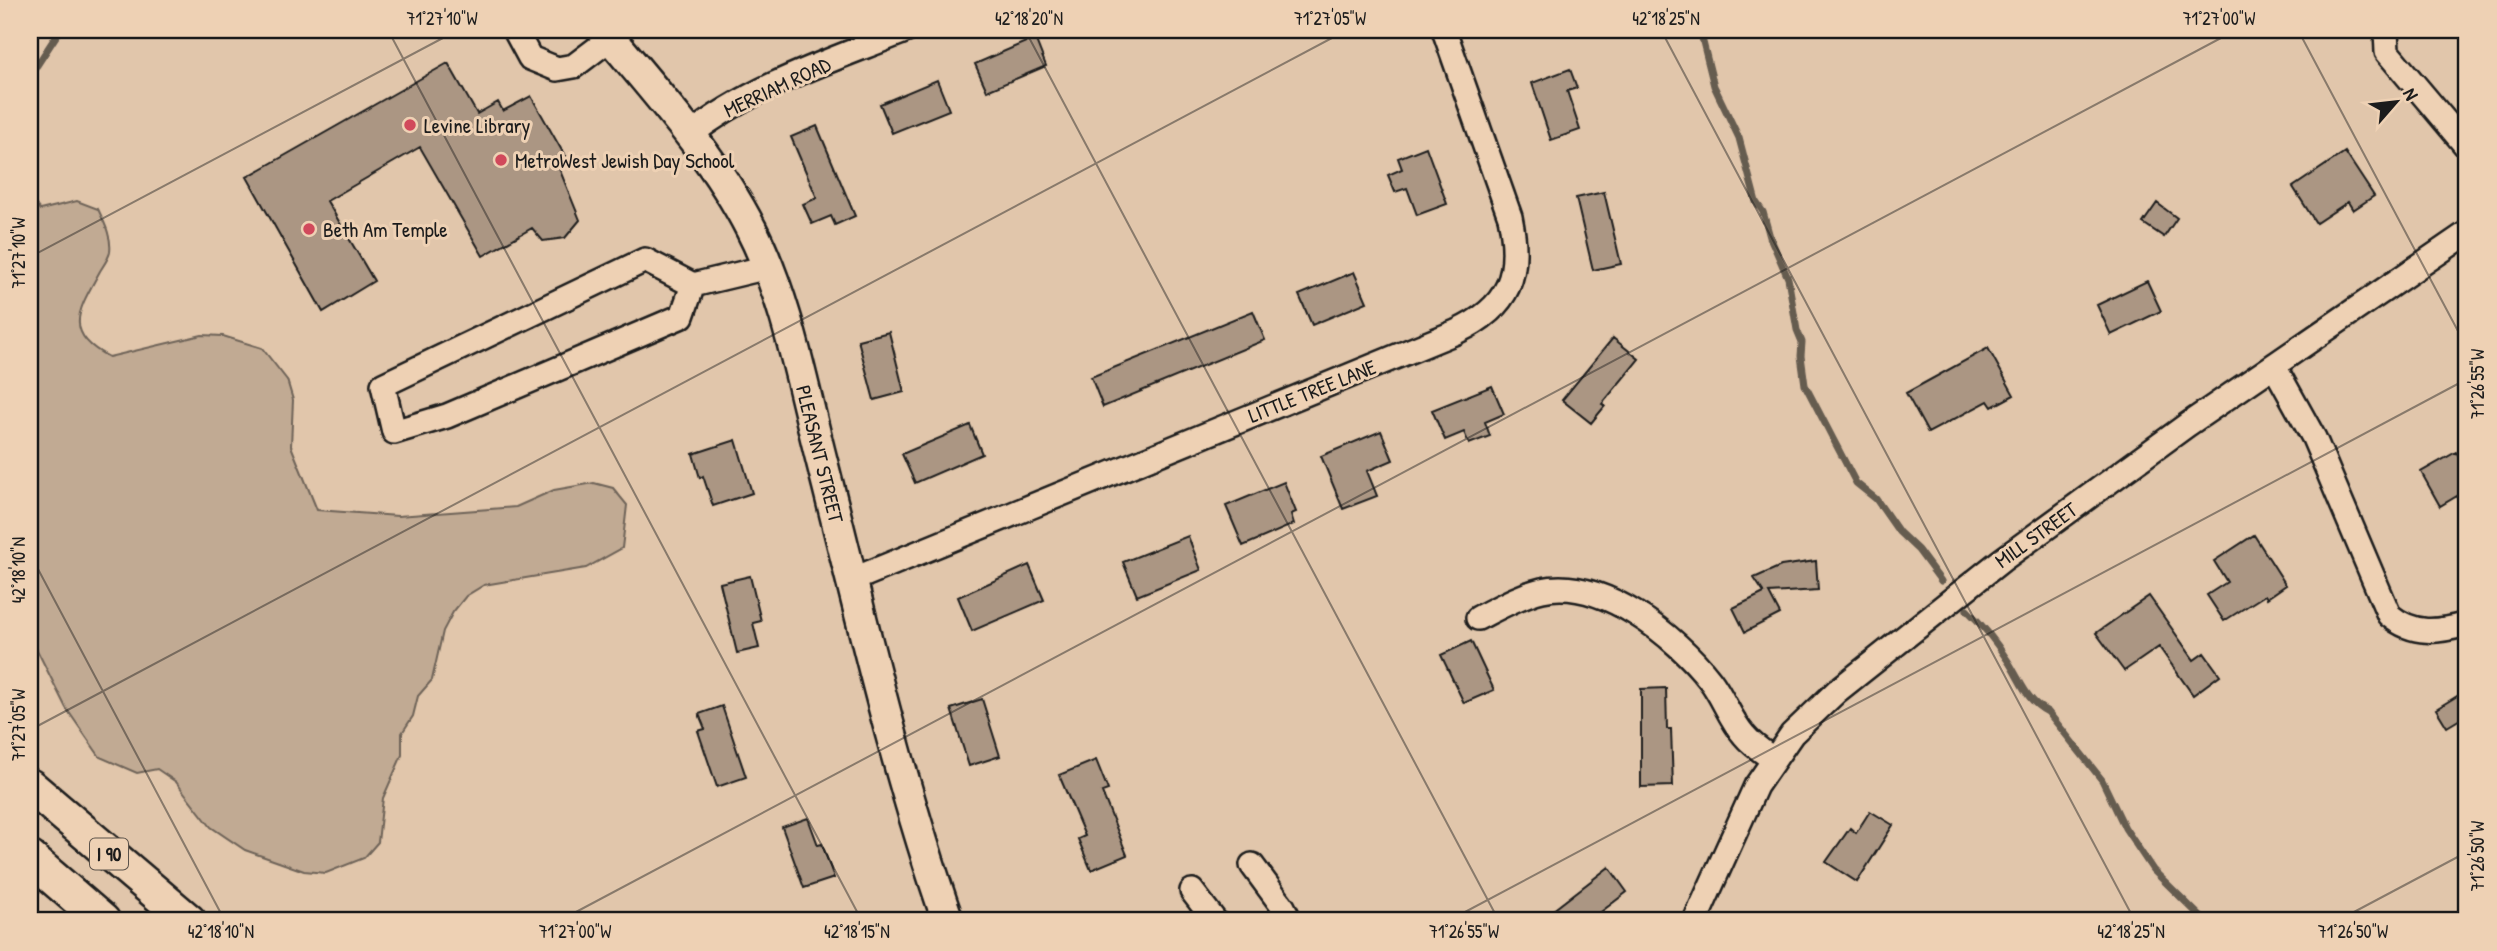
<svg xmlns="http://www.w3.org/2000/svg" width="2497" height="951" font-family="'Patrick Hand',sans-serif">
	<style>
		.green { fill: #c1aa93; stroke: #6e6358; stroke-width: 2 }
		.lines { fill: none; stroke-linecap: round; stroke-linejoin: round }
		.stream { stroke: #655b50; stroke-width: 7 }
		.building { fill: #ab9683; stroke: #1c1c1c; stroke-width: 2 }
		.minor-casing { stroke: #1c1c1c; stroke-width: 28 }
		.major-casing { stroke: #1c1c1c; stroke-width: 35 }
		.highway-casing { stroke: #1c1c1c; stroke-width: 38 }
		.minor { stroke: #eed1b4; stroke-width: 23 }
		.major { stroke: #eed1b4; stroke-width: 30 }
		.highway { stroke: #eed1b4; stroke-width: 33 }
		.ticks { fill: none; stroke: #1c1c1c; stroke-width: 2; stroke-opacity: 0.45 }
		.poi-dot { fill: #d1495b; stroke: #eed1b4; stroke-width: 2.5 }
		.labels { text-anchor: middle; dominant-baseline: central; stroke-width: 6; stroke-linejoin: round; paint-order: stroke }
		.shield { fill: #eed1b4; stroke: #5b524a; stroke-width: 2 }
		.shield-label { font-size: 19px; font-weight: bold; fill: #1c1c1c }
		.street-label { font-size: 21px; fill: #1c1c1c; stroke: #eed1b4 }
		.poi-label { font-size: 21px; fill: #1c1c1c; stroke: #eed1b4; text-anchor: start }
		.neatline { fill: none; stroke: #1c1c1c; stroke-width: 2.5 }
		.ticks-label { font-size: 18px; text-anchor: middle; fill: #1c1c1c }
	</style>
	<rect width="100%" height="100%" fill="#e1c6ab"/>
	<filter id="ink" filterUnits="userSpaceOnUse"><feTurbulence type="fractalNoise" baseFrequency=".0143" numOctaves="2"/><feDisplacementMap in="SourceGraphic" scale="14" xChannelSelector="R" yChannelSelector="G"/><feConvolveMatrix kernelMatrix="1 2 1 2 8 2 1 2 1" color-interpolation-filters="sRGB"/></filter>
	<g filter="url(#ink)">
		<path class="green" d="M30,197L40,210L77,201L98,209C104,222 112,237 110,252C109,258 103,266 100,271C80,308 61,333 109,357L202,335L223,336L262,348L287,380L293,400L291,446L317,510L398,516L516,507L554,490L594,483L613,488L627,505L622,548L586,568L484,585L466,596L453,612L443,631L432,680L418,696L413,716L402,733V755L383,798L378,842L364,858L326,873L304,871L245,850L211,827L176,782L157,769L137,773L100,757L66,708L30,636Z"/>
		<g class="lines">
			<path class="stream" d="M1700,30L1714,86L1739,138L1756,202L1763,212L1770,237L1788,278L1797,330L1802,342L1801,356L1805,385L1856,483L1876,499L1899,532L1918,550L1941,581
				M30,76L60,30
				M1967,610C1983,625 1996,642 2008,661C2021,681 2026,701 2048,712L2102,780L2125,828L2153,870L2205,921"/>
		</g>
		<path class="building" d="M1035,38L1046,66L987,91L975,64Z
			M448,63L477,114L498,102L503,111L531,96L569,163L559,168L580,220L565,238L543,241L532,228L483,256L420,147L327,201L374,281L323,312L247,177Z
			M1570,69L1577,88L1567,91L1580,130L1551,140L1532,83Z
			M937,80L949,110L892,133L880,104Z
			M817,126L855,216L835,225L831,216L812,224L803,204L817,198L791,137Z
			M1426,147L1447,204L1417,215L1407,188L1395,192L1388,175L1402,169L1398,158Z
			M2345,152L2374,196L2353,210L2348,202L2316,223L2293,187Z
			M1604,192L1621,264L1593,270L1576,198Z
			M2157,203L2177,218L2164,237L2143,223Z
			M1354,272L1367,302L1312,325L1299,295Z
			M2147,281L2161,311L2111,335L2097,305Z
			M1253,311L1265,340L1103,407L1091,377Z
			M889,332L904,392L874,400L858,340Z
			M1613,338L1639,359L1602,404L1605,406L1591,423L1562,400Z
			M1988,348L2014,395L1992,407L1988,401L1928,433L1906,393Z
			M1492,386L1504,414L1485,422L1490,436L1469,444L1464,432L1445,440L1432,410Z
			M970,425L982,454L915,483L902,454Z
			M1381,431L1393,460L1367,471L1377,496L1343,509L1321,456Z
			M736,440L752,493L713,506L703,476L700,478L693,454Z
			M2467,451V490L2440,506L2421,472L2456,452L2459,456Z
			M1284,482L1296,512L1291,514L1294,524L1243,546L1226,506Z
			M2254,535L2286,585L2267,598L2265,595L2224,621L2207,595L2227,582L2214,561Z
			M1188,536L1201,570L1137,596L1123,562Z
			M1816,561L1818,590L1769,593L1780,614L1745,632L1733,608L1764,593L1754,578L1781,566Z
			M1029,565L1044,600L972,631L958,597Z
			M750,576L761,621L753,623L759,648L737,653L720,583Z
			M2149,596L2194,660L2204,653L2220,675L2193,695L2159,647L2124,671L2096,633Z
			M1471,641L1494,690L1464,703L1441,655Z
			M1666,688L1667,729H1671L1673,786L1641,787V689Z
			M2467,690V715L2447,727L2436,709Z
			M982,699L1000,756L969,766L951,709Z
			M722,706L746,777L717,787L698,731L705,729L699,714Z
			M1096,760L1108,790L1102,792L1127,855L1091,870L1078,839L1085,836L1059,775Z
			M1870,811L1893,825L1857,882L1826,862L1850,828L1856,833Z
			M808,818L818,845L822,844L834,878L804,888L782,827Z
			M1609,867L1627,892L1589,921H1539Z"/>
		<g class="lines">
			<defs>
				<path id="minor" d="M518,30L516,32L530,58L557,69L574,66L611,38
					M2386,30L2387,52L2467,147
					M690,135C753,85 833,60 907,30
					M693,285L682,316L447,416L394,432L383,385L645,260L693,285L768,267
					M2274,366L2314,438L2389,615C2414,636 2438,632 2467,624
					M852,580L1456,332C1510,307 1522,274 1510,217L1444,30
					M1478,618C1498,608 1520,595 1542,590C1602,577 1676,636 1710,680C1723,697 1730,719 1744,735C1752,745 1763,752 1773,759
					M1252,865L1283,907L1290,921
					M1192,891L1215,921
					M1695,921L1756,786L1792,734L1837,691L2002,560L2187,425L2467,233"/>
				<path id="major" d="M604,30C656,93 714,156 751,229C788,301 802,385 822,462C861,615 896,772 948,921"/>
				<path id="highway" d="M30,786L189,921
					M30,858L103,921"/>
			</defs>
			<use href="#minor" class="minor-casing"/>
			<use href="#major" class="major-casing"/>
			<use href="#highway" class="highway-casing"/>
			<use href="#minor" class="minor"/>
			<use href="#major" class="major"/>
			<use href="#highway" class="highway"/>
		</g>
	</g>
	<path class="ticks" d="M388,30L862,921M1025,30L1499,921M1661,30L2135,921M2298,30L2467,348M30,257L458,30M30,554L225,921M30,730L1347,30M559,921L2236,30M1448,921L2467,379M2337,921L2467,852"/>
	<g class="poi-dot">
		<circle cx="410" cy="125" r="7"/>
		<circle cx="501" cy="160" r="7"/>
		<circle cx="309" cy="229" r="7"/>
	</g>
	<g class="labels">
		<rect class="shield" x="90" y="838.5" width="38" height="31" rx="5"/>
		<g class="shield-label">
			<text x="109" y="854">I 90</text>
		</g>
		<g class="street-label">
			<text transform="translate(777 87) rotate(-25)">MERRIAM ROAD</text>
			<text transform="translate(1312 391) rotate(-22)">LITTLE TREE LANE</text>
			<text transform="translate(820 454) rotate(76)">PLEASANT STREET</text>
			<text transform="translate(2036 535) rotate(-36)">MILL STREET</text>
		</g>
		<g class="poi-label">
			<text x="424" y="125">Levine Library</text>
			<text x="515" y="160">MetroWest Jewish Day School</text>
			<text x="323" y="229">Beth Am Temple</text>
		</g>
	</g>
	<rect width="2497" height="951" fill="none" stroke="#eed1b4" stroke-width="77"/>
	<g transform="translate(2396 102) rotate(62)" stroke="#eed1b4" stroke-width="5" paint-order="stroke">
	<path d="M0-5L12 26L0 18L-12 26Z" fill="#1c1c1c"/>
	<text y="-10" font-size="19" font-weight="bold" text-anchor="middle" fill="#1c1c1c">N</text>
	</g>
	<rect x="38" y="38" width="2420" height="874" class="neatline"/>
	<g class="ticks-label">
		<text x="442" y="25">71°27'10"W</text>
		<text x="1029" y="25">42°18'20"N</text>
		<text x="1330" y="25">71°27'05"W</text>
		<text x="1666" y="25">42°18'25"N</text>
		<text x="2219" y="25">71°27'00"W</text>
		<text transform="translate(19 253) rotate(-90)" y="6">71°27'10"W</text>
		<text transform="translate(2478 384) rotate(-90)" y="6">71°26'55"W</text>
		<text transform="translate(19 570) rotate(-90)" y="6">42°18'10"N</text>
		<text transform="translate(19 725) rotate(-90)" y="6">71°27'05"W</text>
		<text transform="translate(2478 856) rotate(-90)" y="6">71°26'50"W</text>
		<text x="221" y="938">42°18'10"N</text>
		<text x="575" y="938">71°27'00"W</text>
		<text x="857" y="938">42°18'15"N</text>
		<text x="1464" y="938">71°26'55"W</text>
		<text x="2131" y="938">42°18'25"N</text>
		<text x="2353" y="938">71°26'50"W</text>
	</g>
</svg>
